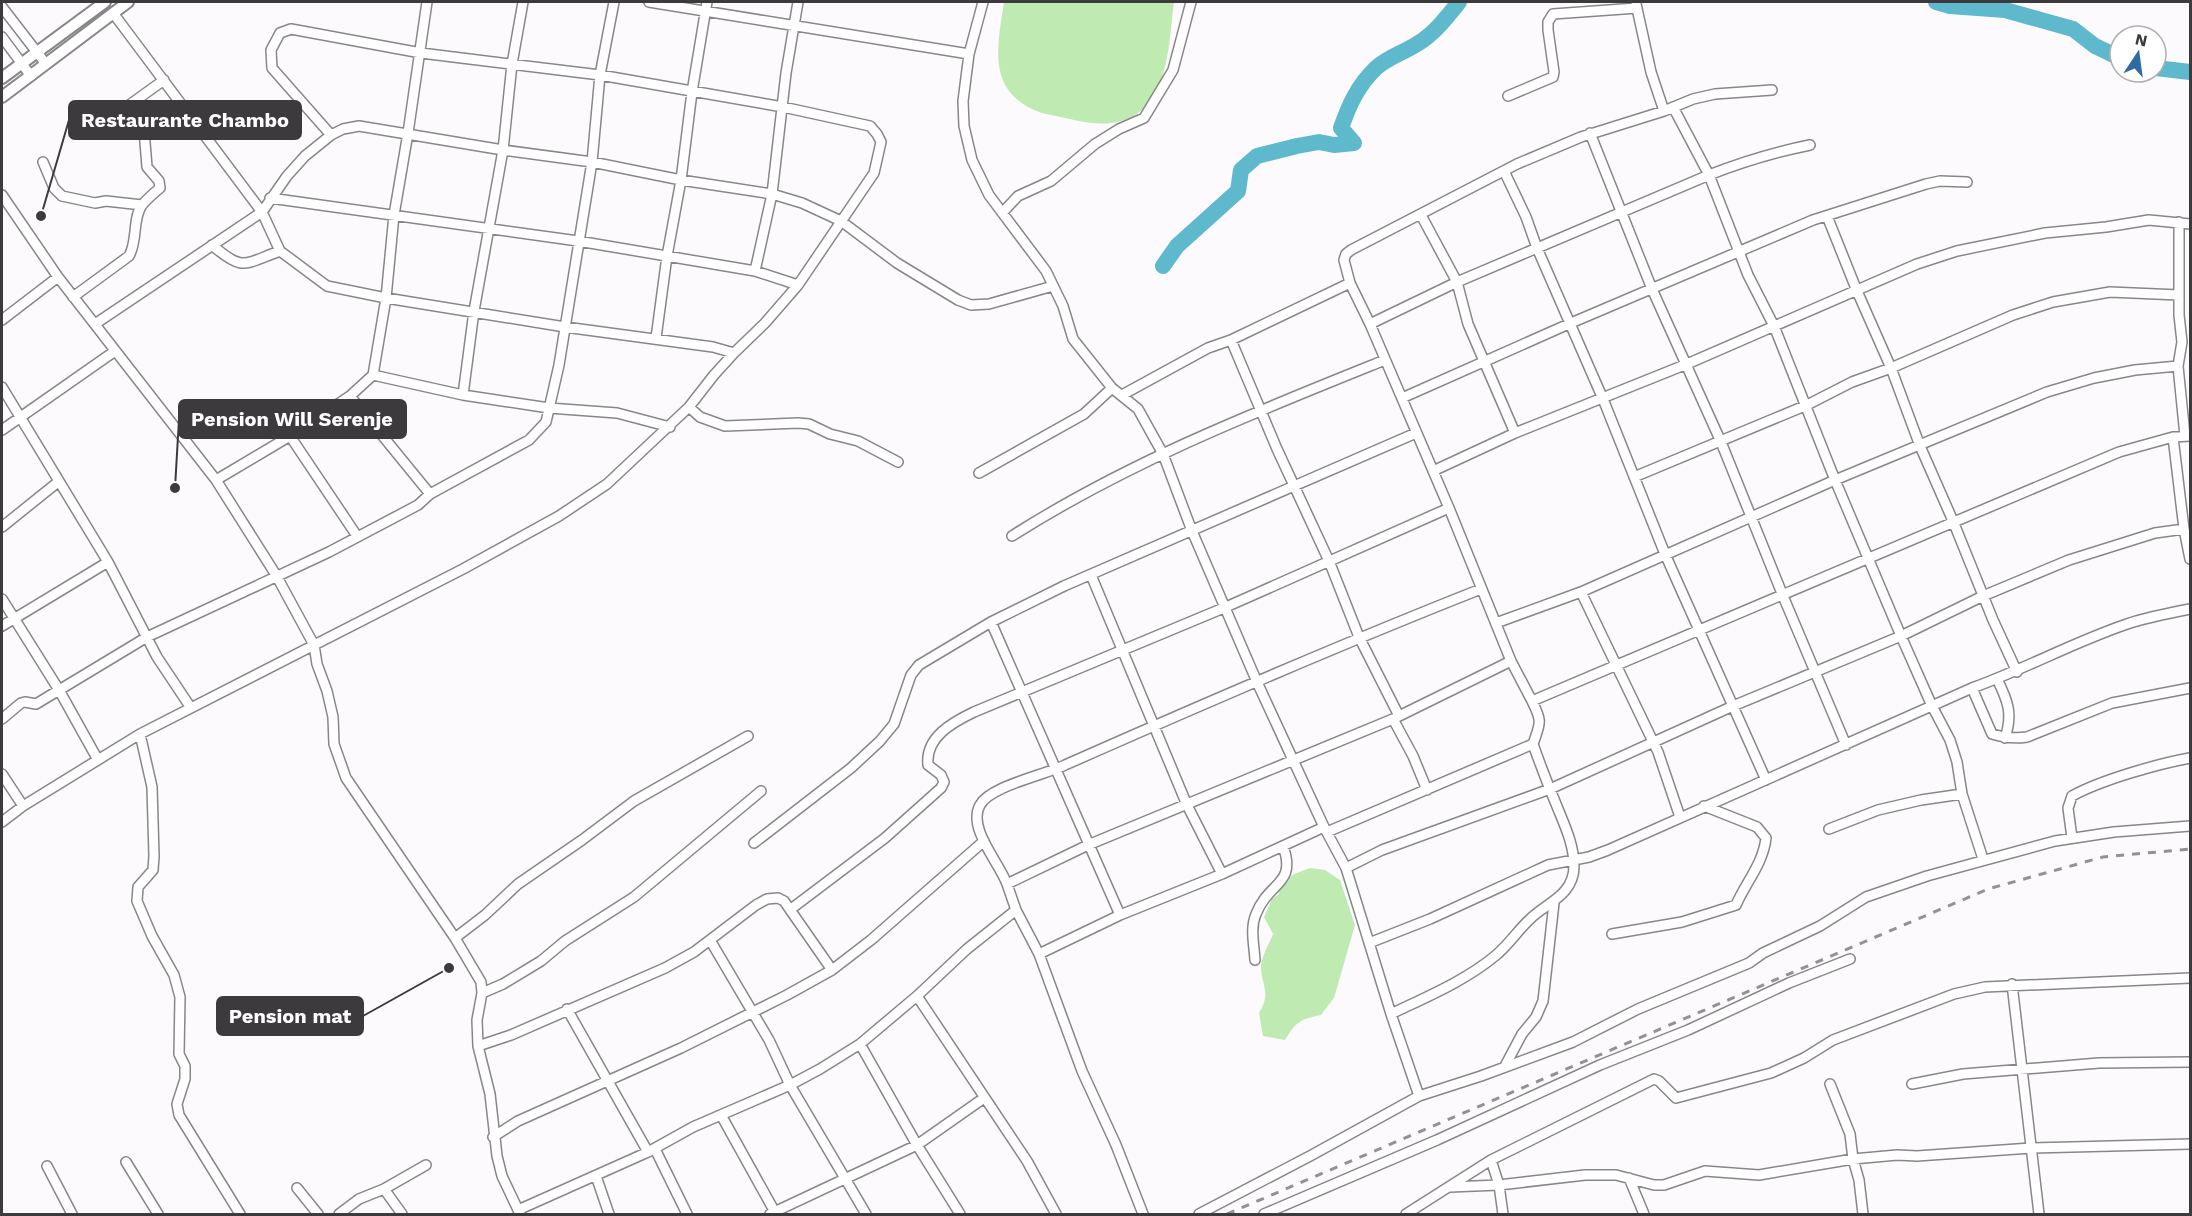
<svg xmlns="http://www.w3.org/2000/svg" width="2192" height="1216" font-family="'Work Sans',sans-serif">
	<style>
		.green { fill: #bfebb3 }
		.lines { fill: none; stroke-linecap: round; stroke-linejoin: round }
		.river { stroke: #5fb9cd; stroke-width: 16 }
		.minor-casing { stroke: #89868a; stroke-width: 12 }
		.tertiary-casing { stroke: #89868a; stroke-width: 14 }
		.minor { stroke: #fff; stroke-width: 9 }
		.tertiary { stroke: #fff; stroke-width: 10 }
		.rail { stroke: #939194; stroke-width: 3; stroke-dasharray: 8 8; stroke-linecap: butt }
		.leader { fill: none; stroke: #3c3a3c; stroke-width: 2 }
		.callout-dot { fill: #3c3a3c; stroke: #fff; stroke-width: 2 }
		.callout { fill: #3c3a3c; stroke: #3c3a3c; stroke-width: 2 }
		.callout-label { font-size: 20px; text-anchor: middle; font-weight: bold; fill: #fff }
	</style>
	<rect width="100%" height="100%" fill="#fdfafe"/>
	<path class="green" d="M1004,2H1174C1168,46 1170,116 1111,123C1092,126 1062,117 1042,113C986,93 997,49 1004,2Z
		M1310,868L1325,870L1340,880L1355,925L1334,998L1321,1015C1300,1019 1296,1022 1285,1040L1263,1036L1259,1013C1272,992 1261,986 1261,966C1262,955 1269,944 1273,934L1264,917L1272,899L1279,894L1278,886L1294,874Z"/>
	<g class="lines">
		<path class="river" d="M1936,2L1950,6L2005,10L2073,29L2095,46L2120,58
			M2156,68L2190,72
			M1163,266L1177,246L1238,191L1241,170L1257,156L1297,146L1319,142L1334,145L1354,143L1341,128C1349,105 1358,85 1376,68C1388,57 1403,53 1417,44C1434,34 1447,17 1459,2"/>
		<defs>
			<path id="minor" d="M649,2L969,54
				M983,2L969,54L963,101L964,126L972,160L989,195L1046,271L1063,306L1073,339L1112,388L1138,409L1163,454L1192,531L1257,682L1324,827L1346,868L1391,1014L1419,1096L1310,1156L1199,1214
				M1636,4L1651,72L1664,111
				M2,7L46,64
				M113,13L262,212L280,251L327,286L386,298L565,327L713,347L734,353
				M2,37L31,76
				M1772,90L1715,94L1693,99L1664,111L1581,137L1517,164L1351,250L1346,254L1344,260L1350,283L1370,324L1449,508L1511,661L1532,701L2119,452L2173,437L2190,436
				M1508,96L1553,77L1554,72L1548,30V22L1553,14L1637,8
				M1673,107L1709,175L1748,275L1774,326L1835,480L1901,636L1932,706L1950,740L1957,762L1962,794L1983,859
				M114,116L164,80
				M1590,133L1652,289L1721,442L1783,596L1846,745
				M43,162L54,188L62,196L95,203L106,201L142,205
				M1504,171L1526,217L1537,248L1603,399L1665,554L1766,780
				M2,195L58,277L216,480L276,575L314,645L317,664L327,691L333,717L334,744L346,778L455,938L481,982L482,993L477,1020L478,1046L490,1094L497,1156L502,1176L520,1214
				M270,198L578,241L755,271L798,285
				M1003,212L1018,196L1051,181L1095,144L1119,129L1144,118L1173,70L1191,2
				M1421,215L1457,282L1468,324L1515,433
				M1827,216L1857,291L1891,368L1920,446L1953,521L1993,620L2017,672
				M2179,222V315L2182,342L2178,366L2185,436
				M212,245C243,272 244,264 280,251
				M755,271L772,194L786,73L798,2
				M73,297L129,256C138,241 132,219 142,205C147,199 154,193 160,188L159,181L147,167L144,130
				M2,320L58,277
				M95,324L262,212L287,176L305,156L331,135L343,129L359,126L503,150L592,162L681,180L772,194L802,203L841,221L897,263L958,300L971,305L989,304L1053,286
				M1370,324L1457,282L1709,175C1742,162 1775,152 1810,145
				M656,338L667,256L681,180L692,92L707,2
				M1231,340L1277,449L1329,561L1359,637L1399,716
				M373,375L463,395L549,408L617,413L670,427
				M2,387L108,562L157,657L191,708
				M463,395L474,311L503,150L512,64L523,2
				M1122,395L1208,348L1231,340L1350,283
				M350,396L430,494
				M1402,398L1571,323L1813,220L1926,184L1940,181L1967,182
				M689,407L700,417L725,426L798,423L809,424L830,434L858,441L898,462
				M2,430L115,351
				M290,436L357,536
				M2173,437L2184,529L2190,559
				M1433,471L1515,433L1687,364L1917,264L1957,251L2045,233L2106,227L2149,220L2190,224
				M979,473L1084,414L1112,388
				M1634,477L1807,405L1852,382L1891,368L2013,315L2053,302L2110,292L2179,295
				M216,480L290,436L350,396L373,375L386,298L394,215L408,133L427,2
				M2,527L58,482
				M1012,536C1128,462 1258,411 1385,360
				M1091,575L1187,805L1222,874
				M1581,592L1658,752L1680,817
				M2,599L59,690L98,760
				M991,622L1120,915
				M1496,623L1581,592L1835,480L2047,392L2094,378L2135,370L2178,366
				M2,626L108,562
				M1997,679C2008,701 2013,714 2005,738
				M1972,688L1992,734C2005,738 2014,739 2027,737L2112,703L2190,688
				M2,719L21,703L25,702L36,704L147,637L329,552L418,505L430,494L529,440L546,422L559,365L592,162L600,75L614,2
				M1393,719L1413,756L1427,790
				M140,734L152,787L154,856L153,870L138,887L137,901L152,936L174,975L180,997L179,1054L185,1066V1079L177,1104L179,1115L240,1214
				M2,774L23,806
				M2,822L23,806L140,734L463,569L559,516L607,484L689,407L714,375L734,353L765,323L798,285L874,173L881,142L877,134L870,126L783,107L600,75L421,53L291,29L280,33L271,50L272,68L331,135
				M1829,829L1878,810L1921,800L1962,794
				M1327,832L1533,744
				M2072,838L2068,808L2072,796C2101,780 2157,764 2190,758
				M754,843L851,768L880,741L894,724L911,675L919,665L991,622L1064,586L1416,433
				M1346,868L1382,850L1550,789L1733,706L1901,636L1983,596L2069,560L2155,533L2184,529
				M1007,884C999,862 967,828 980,805C990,786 1045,775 1065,765C1203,704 1341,644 1481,589
				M791,909L885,838L941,788L944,782L941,775L928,765C925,737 953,722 974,712L1226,607L1449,508
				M1612,934L1682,922L1736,905C1746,882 1763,864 1766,838L1757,827L1704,806
				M455,938L485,915L518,884L582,840L634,801L748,736
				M710,940L769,1040L790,1085L866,1214
				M1369,943L1430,919L1548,865L1589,857L1608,850L1972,688C2025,669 2074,642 2127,624C2148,617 2169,613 2190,609
				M1039,954L1120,915L1222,874L1324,827
				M1255,960C1254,944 1250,928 1256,914C1269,881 1297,885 1283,846
				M2012,984L2039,1214
				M482,993L503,984L541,961L565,941L634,897L761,791
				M917,996L1027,1161L1056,1214
				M567,1009L648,1152
				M1391,1014C1426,997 1465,981 1495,956C1511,943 1521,925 1537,913C1554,900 1574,891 1574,866C1574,844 1564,824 1556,804C1548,785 1540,764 1533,744C1540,723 1543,723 1532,701
				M860,1044L917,1145L960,1214
				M478,1046L511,1035L665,968L694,952L756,905L767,899L778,898L784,901L832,970
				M1505,1066L1522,1034L1536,1017L1543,1001L1554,903
				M1830,1084L1850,1134L1853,1159L1859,1180L1863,1214
				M1912,1084L1963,1074L2099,1063L2190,1062
				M1419,1096L1481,1076L1573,1042L1638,1009L1749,963L1763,953L1820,926L1866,897L1927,876L2055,841L2114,832L2190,826
				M721,1115L776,1214
				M493,1137L518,1121L681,1048L787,995L832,970L871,940L984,841
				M655,1149L687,1214
				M1491,1160L1499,1185L1503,1214
				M126,1162L158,1214
				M47,1166L72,1214
				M596,1176L609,1214
				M1629,1178L1644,1214
				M1450,1187L1499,1185L1585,1175H1616L1654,1185H1664L1705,1171L1759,1175L1853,1159L1897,1155L1917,1156L2031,1148L2190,1144
				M297,1188L318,1214
				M384,1189L402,1214
				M518,1210L648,1152L693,1127L790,1085L820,1069L860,1044L917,996L967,949L1016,910
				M339,1214L359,1199L384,1189L426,1165
				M770,1214L917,1145L984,1098
				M1143,1214L1116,1145L1082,1071L1039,954L1016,910L1007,884L1088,845L1393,719L1511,661
				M1264,1214L1437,1140L1600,1065L1688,1030L1789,983L1850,959
				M1406,1214L1491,1160L1654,1079L1659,1081L1676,1098L1771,1073L1804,1058L1833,1040L1954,994L1985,987L2190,978"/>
			<path id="tertiary" d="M2,78L105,2
				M2,97L128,2"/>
		</defs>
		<use href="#minor" class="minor-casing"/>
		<use href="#tertiary" class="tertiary-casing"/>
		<use href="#minor" class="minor"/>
		<use href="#tertiary" class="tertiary"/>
		<path class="rail" d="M1227,1214L1988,889L2103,857L2190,849"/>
	</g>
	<path class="leader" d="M41 216L69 120M175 488L179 419M449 968L363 1016"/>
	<g class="callout-dot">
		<circle cx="41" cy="216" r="6"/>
		<circle cx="175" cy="488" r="6"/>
		<circle cx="449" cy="968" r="6"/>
	</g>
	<g class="callout">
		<rect x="69" y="101" width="232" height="38" rx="6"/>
		<rect x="179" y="400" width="227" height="38" rx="6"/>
		<rect x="217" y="997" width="146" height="38" rx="6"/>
	</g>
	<g class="callout-label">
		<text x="185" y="127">Restaurante Chambo</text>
		<text x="292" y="426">Pension Will Serenje</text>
		<text x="290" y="1023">Pension mat</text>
	</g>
	<rect width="2192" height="1216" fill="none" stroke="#3c3a3c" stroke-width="6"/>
	<g transform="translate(2138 54) rotate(13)"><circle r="28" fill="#ffffff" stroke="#b1b0b1" stroke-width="1.5"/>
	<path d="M0-4.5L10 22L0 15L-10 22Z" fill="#2e6ba2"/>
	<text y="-9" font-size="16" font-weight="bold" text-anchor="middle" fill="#3c3a3c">N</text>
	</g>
</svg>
